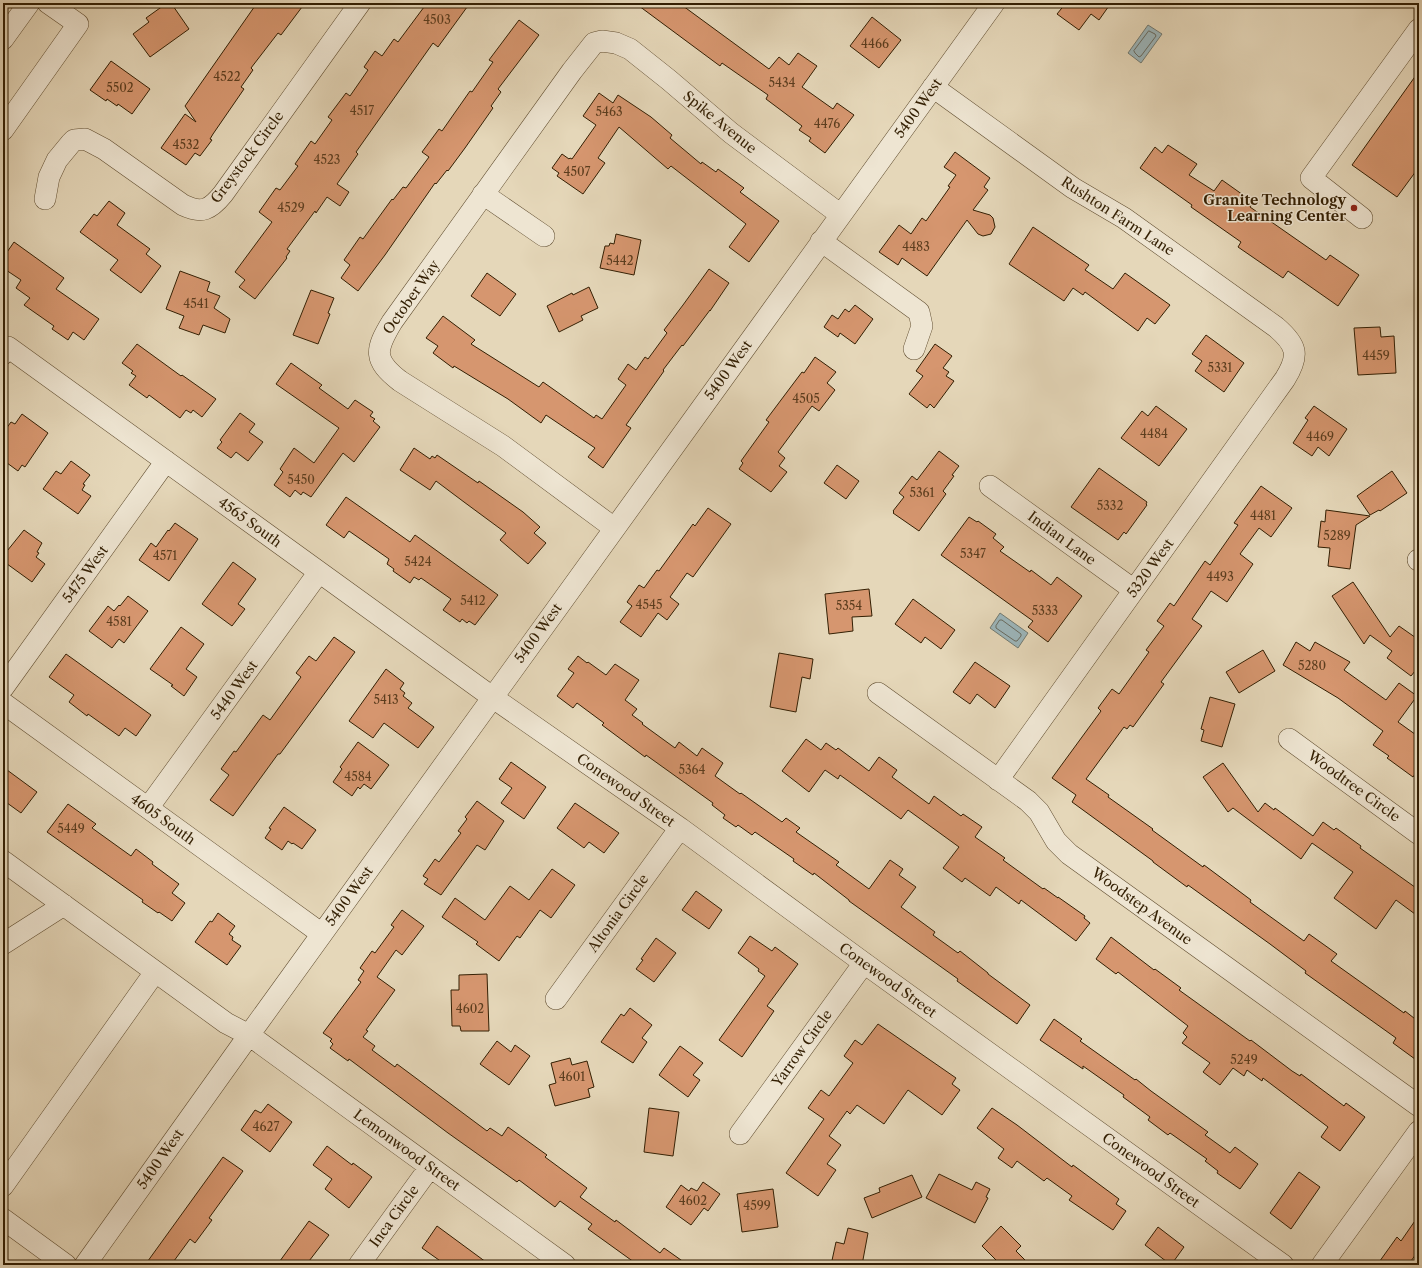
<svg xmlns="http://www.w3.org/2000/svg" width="1422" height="1268" font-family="'Libre Caslon Text',serif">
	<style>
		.water { fill: #9cb6bb; stroke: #727a71 }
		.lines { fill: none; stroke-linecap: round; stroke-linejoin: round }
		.shore { stroke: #686a5f; stroke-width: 1 }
		.building { fill: #d6966f; stroke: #331f03 }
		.minor-casing { stroke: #604d30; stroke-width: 22 }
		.minor { stroke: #eee5d2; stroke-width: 21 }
		.poi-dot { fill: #8f2418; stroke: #eee5d2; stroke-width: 1.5 }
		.labels { text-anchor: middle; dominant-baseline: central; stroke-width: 3; stroke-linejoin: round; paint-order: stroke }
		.number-label { font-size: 12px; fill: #5c3d1e }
		.street-label { font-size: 14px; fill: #331f03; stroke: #eee5d2 }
		.poi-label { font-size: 14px; font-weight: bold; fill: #331f03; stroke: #eee5d2; text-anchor: end }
	</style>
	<rect width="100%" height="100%" fill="#e5d7b9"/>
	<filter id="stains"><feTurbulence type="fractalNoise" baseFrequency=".005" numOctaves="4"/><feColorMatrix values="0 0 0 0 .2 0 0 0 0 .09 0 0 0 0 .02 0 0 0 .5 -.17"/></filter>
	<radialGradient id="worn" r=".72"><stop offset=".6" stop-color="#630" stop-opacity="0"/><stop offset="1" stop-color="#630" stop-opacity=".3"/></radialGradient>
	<path class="water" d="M1148,25L1162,34L1141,63L1128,53Z
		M1000,613L1028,633L1018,648L990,628Z"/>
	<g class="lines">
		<path class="shore" d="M1149,31L1155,34L1156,36L1141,56L1139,57L1135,53L1134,51Z
			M1000,620H1002L1021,634V636L1017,641H1015L996,628V626Z"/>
	</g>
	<path class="building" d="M167,3H171L189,29L150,57L133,34L149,22L146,18Z
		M257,3H305L281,35L278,33L251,68L253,70L241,87L244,89L213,134L210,139L212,140L200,156L195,153L186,165L161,148L185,114L196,122L185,106Z
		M427,3H470L438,47L433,43L356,152L358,154L337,184L349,192L340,206L327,197L316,213L315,211L287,249L290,251L286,257L287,258L255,299L239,287L245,280L235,272L272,222L259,212L276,188L280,190L298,166L295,164L311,141L315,144L332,120L328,117L346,93L350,96L368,70L364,67L375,51L382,56L394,39L398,42Z
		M635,3H679L769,69L779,57L789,65L798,53L817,66L802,87L833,109L837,103L854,115L825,153L809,141L811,138L799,130L802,126L766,99L768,95L722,63L720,66Z
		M1066,3H1111L1099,20L1091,14L1079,30L1057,14Z
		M872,17L901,40L879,68L850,46Z
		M519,20L539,35L498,89L501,92L491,106L493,108L465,148L448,171L447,170L436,184L435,183L385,255L358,291L341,278L350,265L344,260L360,237L363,239L392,199L393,200L403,187L406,188L429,157L422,152L439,129L442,131L470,91L472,92L493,62L489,60Z
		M111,61L150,89L132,114L118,104L117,106L107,99L106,101L90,90Z
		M1419,71V167L1397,197L1352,165Z
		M599,93L613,103L618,95L651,117L672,135L670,138L701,164L702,162L716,172L718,169L744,188L740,192L779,221L749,262L729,247L746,224L671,166L668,169L619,127L598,158L605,163L583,194L557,176L559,173L552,168L562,154L569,159L570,158L572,159L596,125L583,116Z
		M1168,145L1197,164L1189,175L1214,191L1222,180L1253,202L1250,207L1326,260L1330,255L1359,275L1338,306L1288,271L1283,278L1238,247L1241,242L1191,207L1192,205L1140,168L1155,147L1162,153Z
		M955,152L990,178L984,187L988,190L973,210L990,215L993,218L995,227L991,234L983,236L978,234L967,220L927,276L902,258L898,265L879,252L899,225L911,234L922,218L926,221L950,187L948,186L956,175L944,167Z
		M109,201L125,213L117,225L150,249L146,254L161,266L141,293L110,270L118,260L80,232L94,214L97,216Z
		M1033,227L1089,265L1085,270L1113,289L1125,273L1170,305L1155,324L1147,318L1138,331L1085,292L1083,295L1073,288L1064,301L1009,264Z
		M616,234L641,240L634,275L600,268L605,246H609L610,243L614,244Z
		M14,242L64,278L56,289L99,319L84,340L73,332L68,340L52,329L54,326L24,305L30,298L16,288L21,280L3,268V258Z
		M709,269L729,283L710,311V310L683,346L682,345L663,370L664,371L626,425L631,428L603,468L588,457L595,448L546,415L541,423L508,399L454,366L453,368L433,353L438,346L426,338L443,316L475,340L471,344L539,387L543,382L594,418L596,415L602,419L626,385L618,379L628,364L636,370L645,357L648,359L667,333L664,330L683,305Z
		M180,271L210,282L207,291L220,296L214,308L230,319L225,333L203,325L199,335L179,328L184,316L166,309Z
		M487,273L516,294L500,316L471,296Z
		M589,287L598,308L581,316L583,320L559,332L547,306L572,293L573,295Z
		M311,290L334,298L328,313L330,314L318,344L293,335Z
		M855,305L873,319L855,344L840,333L838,337L824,327L832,315L838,319L845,309L849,312Z
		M1380,327L1381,337L1394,336L1396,373L1358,375L1354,328Z
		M1206,335L1244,363L1224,392L1195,371L1202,361L1192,354Z
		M137,344L181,376L182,375L216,399L202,417L193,410L191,413L186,410L180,418L149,395L147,398L129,385L136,376L131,373L133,371L122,363Z
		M935,344L952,356L943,368L949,372L946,376L954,381L934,408L930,404L927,408L909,394L923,376L916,371Z
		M815,357L836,372L827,383L835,390L819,411L812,406L778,452L785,458L779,466L787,472L771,492L739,469L743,463L741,461L769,422L766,420L802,372L804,373Z
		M291,363L322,385L319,388L348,409L355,400L373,412L370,416L375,419L373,421L380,427L354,462L343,453L311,497L303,492L301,495L295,490L290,497L274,485L283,472L280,469L294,448L314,463L339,428L276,384Z
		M1156,406L1187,429L1159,466L1121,438L1142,411L1148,416Z
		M1314,406L1347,429L1329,456L1318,447L1312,456L1293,443L1308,420L1305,418Z
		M240,413L255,424L249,432L263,442L248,461L236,452L231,458L217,448L222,442L220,440Z
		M22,414L48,433L25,467L22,465L18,471L3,460V433L11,422L15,424Z
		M414,448L430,459L432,456L435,458L437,455L478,483L479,481L523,512L540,527L534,533L546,543L528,564L500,540L506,533L464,502L436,481L430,490L400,470Z
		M939,451L959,466L952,475L954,476L943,491L946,494L919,531L893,513L894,512L893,511L904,497L899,493L912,476L917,480Z
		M71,461L90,475L83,484L85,485L82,490L91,496L78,514L43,489L56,471L61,474Z
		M837,465L859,481L846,499L824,483Z
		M1099,468L1147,502L1146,504L1147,505L1126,534L1124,532L1118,540L1071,507Z
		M1392,471L1407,493L1380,511L1379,510L1370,515L1357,496Z
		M1261,486L1292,508L1271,537L1259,528L1240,554L1253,564L1227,602L1211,591L1192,619L1202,626L1161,682L1164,684L1133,727L1130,725L1127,729L1124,727L1086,779L1109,795L1108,797L1153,829L1152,830L1203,867L1204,865L1251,900L1250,902L1304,941L1309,934L1337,954L1331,961L1404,1013L1405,1011L1419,1022V1062L1393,1043L1396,1038L1305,973L1306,971L1270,944L1188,885L1187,887L1153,862V861L1072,802L1076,795L1052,778L1101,711L1098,708L1112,689L1119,694L1149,652L1146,650L1164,626L1157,621L1170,603L1174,606L1205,561L1210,565L1238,525L1234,523Z
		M346,497L410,542L415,535L498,595L475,625L469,621L467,623L462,619L460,622L443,610L451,599L421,578L419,580L414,577L410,583L393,571L394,569L387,564L389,559L349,531L344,538L326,525Z
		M708,508L731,524L693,577L687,573L670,597L679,604L667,620L658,613L641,637L620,622L632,606L627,602L639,585L644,588L657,570L659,571L693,524L695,526Z
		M1326,510L1370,516L1356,525L1350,569L1328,566L1330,548L1318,547L1321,521L1325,522Z
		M969,517L977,522L978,521L996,534L993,538L1004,547L1000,551L1030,572L1031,570L1051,585L1057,577L1082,596L1048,642L1028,627L1033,621L941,555Z
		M175,523L198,539L169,581L139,560L151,543L156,547L168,530L169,531Z
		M24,530L42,543L37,552L39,553L36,557L45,564L32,582L3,561V556Z
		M233,562L256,579L238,604L245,609L232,626L202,604Z
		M1353,582L1390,637L1399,626L1419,640V666L1411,676L1387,658L1392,651L1370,635L1364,644L1332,596Z
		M869,589L872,616L852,617L853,631L829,634L825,594Z
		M128,596L148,611L124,643L119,639L112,648L89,631L108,606L114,611L119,605L120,606Z
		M913,599L955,630L941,649L925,637L921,643L895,624Z
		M181,627L204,644L186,669L197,677L184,696L171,686L173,685L150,669Z
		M334,637L355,652L280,754H278L233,816L210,800L229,775L221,769L234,751L236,752L263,715L270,720L301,677L296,673L309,656L316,661Z
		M1296,642L1310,651L1315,642L1350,662L1344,670L1386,700L1399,683L1417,696L1398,722L1419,737V768L1413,777L1387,758L1389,756L1373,745L1383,731L1338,698L1283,665Z
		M1263,650L1275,671L1239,693L1226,672Z
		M779,653L813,659L810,679L802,677L796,712L770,707Z
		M66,654L151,715L136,736L125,728L119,736L88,714L87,716L69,702L74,695L49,677Z
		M578,656L587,663L588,662L606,675L615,664L639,680L625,700L637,709L632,715L643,723L642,724L675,748L679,742L697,756L702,748L723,763L715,776L740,794L741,793L782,822L786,818L800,828L796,832L839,862L836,865L869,889L890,860L903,869L899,875L916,887L901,907L935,932L933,935L958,953L960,951L988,973V974L1030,1005L1017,1024L957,981L958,979L849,901V900L814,873L813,875L793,861L794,859L755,832L752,835L738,825L736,827L723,818L725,815L712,805L713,803L646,755L645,757L602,725L604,723L577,703L573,708L557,696L574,673L568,669Z
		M975,662L1010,686L995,708L977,694L970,704L953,692Z
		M386,669L404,683L400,689L405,693L403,696L412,703L408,708L434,727L418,748L384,723L373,738L349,721Z
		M1210,697L1235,704L1222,747L1201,741L1204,730L1201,729Z
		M806,739L821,750L826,743L836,750L838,748L869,771L879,757L897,770L892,777L929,804L934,796L961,816L963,814L982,827L975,837L1005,858L1003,860L1043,889L1044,888L1058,898V897L1085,916L1084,918L1090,923L1076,941L1021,900L1019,904L996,887L990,896L965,878L962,882L943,868L959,847L908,810L901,819L840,775L838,779L825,770L809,792L782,771Z
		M358,742L389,765L371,789L364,784L360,789L358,787L352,796L333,782L342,769L340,767Z
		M511,762L546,787L524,819L501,803L512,788L499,779Z
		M1223,763L1258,812L1265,803L1274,810L1275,808L1313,836L1323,822L1334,830L1336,828L1361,846L1360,848L1419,890V917L1396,900L1376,929L1334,898L1353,872L1312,843L1301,859L1233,808L1228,812L1203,777Z
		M3,767L37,792L21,813L3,800Z
		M477,801L504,821L485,850L477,845L441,895L424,884L428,879L423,876L435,859L439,862L461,833L458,831L467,819L465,817Z
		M575,803L619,833L604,853L589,842L584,848L557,828Z
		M68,804L96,824L92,828L131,856L136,849L153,862L152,864L179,884L172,893L185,903L172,921L159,912L158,913L142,902L143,900L47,832Z
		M284,807L316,830L302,849L293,843L292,844L288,841L282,850L265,838L271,829L269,828Z
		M552,869L575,885L551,918L540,910L520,938L517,936L499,961L476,944L478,942L442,917L455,898L485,920L510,886L529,900Z
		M696,891L722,910L709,929L682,910Z
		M402,910L424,926L402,955L396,950L377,977L395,990L366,1030L368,1031L363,1037L375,1046L372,1050L395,1067L397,1064L487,1131L490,1128L502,1136L508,1127L547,1155L545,1157L587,1188L580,1197L615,1222L616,1220L660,1253L664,1248L688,1265H638L588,1229L592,1224L560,1201L555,1207L519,1180L517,1182L448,1133L349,1059L348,1061L330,1048L333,1044L330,1041L332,1039L323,1033L361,982L358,980L364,971L360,968L372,951L375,953L394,927L391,925Z
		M218,913L235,926L229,934L233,937L232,940L241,946L227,965L195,942L210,921L212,922Z
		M750,936L772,951L775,947L798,964L767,1006L774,1011L742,1057L719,1040L765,976L758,971L759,969L738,953Z
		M1111,937L1154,970L1155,969L1181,988L1179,990L1250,1041L1251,1040L1292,1071L1300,1076L1301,1074L1344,1106L1346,1103L1365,1117L1340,1151L1321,1137L1328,1127L1263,1078L1262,1081L1247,1070L1244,1076L1233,1068L1220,1085L1203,1072L1210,1063L1182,1043L1187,1037L1183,1033L1188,1026L1118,972L1116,974L1096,959Z
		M656,938L676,953L654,982L636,969L643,960L641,959Z
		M487,974L489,1031H461L460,1026H452L451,990H459V975Z
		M630,1008L652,1025L642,1038L647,1042L633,1063L601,1042L621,1014L624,1016Z
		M1054,1019L1082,1039L1080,1041L1135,1080L1136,1079L1151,1091L1208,1132L1205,1135L1230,1153L1235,1147L1258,1164L1240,1189L1217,1173L1218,1171L1205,1161L1207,1159L1170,1133L1168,1135L1148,1120L1150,1117L1123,1097L1124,1095L1083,1066V1069L1040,1040Z
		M878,1024L956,1078L952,1084L960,1090L942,1115L908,1090L884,1124L857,1105L850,1114L847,1111L829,1136L841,1145L827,1164L836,1170L818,1196L786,1173L824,1119L808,1108L821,1090L829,1096L853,1063L844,1056L855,1040L862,1045Z
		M497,1041L511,1052L515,1045L530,1056L509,1085L480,1064Z
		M680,1046L703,1063L693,1075L700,1080L688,1097L659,1075Z
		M570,1058L572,1065L587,1061L594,1087L588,1089L590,1097L555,1106L549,1085L556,1083L551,1063Z
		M268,1104L292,1122L270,1152L241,1130L255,1110L261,1113Z
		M649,1108L679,1112L673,1156L644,1152Z
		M992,1108L1017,1125L1072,1167L1073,1165L1119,1199L1116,1204L1126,1211L1113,1230L1069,1200L1072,1196L1047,1178L1044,1181L1017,1161L1012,1168L998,1158L1004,1149L977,1128Z
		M327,1146L352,1165L353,1163L372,1177L349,1208L325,1189L332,1179L313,1165Z
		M223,1157L243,1171L209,1218L212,1220L195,1243L190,1239L171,1265H145Z
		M1299,1172L1320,1187L1291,1229L1270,1213Z
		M939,1174L972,1190L976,1182L990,1189L986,1197L988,1198L975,1223L926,1198Z
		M912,1175L922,1197L872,1218L864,1198L880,1192L879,1188Z
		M703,1182L720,1194L708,1211L704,1208L691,1225L666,1207L681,1185L689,1191L691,1188L697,1191Z
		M773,1189L778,1227L742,1232L737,1194Z
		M1419,1215V1250L1408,1265H1377L1397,1237L1401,1241Z
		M309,1221L329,1235L306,1265H277Z
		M437,1226L490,1265H446L422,1248Z
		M1001,1226L1021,1246L1016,1251L1030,1265H1001L982,1246Z
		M1158,1227L1184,1247L1171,1265L1145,1245Z
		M848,1228L868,1233L862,1265H831L836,1242L844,1244Z"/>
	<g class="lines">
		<defs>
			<path id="minor" d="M3,39L29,3
				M933,87L1073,188L1124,218L1276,327C1297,345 1300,355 1285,379L998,780
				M3,130L78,24L48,3
				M483,194L544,236
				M45,199L49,177L57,160L71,143L74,140L85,139L104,149L183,205C202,214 210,210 223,194L360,3
				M1362,218L1311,178L1419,29
				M821,241L919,312L922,326L914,349
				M3,354L8,347L492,697L680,828L864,963L1283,1265
				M990,486L1134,590
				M614,528L503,446L400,381C373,360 375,350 392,322L572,71L594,43L602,41L616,43L630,49L669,80L731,133L841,215
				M1418,560H1419
				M3,688L166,461
				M878,693L1028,801L1039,812L1056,841L1069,854L1419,1106
				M3,703L322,934
				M1289,739L1419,834
				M148,808L319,572
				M3,861L226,1023L249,1035L565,1265
				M3,944L64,905
				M556,999L680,828
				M740,1134L864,963
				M3,1186L155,972
				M3,1219L66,1265
				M85,1265L249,1035L994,3
				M359,1265L430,1167
				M1322,1265L1419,1131"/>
		</defs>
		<use href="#minor" class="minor-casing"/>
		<use href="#minor" class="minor"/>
	</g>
	<circle class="poi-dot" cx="1354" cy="208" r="4"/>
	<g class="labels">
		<g class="number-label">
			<text x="437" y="19">4503</text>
			<text x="875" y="43">4466</text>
			<text x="227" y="76">4522</text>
			<text x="782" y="82">5434</text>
			<text x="120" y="87">5502</text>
			<text x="362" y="110">4517</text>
			<text x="609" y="111">5463</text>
			<text x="827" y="123">4476</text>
			<text x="186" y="144">4532</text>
			<text x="327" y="159">4523</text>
			<text x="577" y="171">4507</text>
			<text x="291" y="207">4529</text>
			<text x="916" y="246">4483</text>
			<text x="620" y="260">5442</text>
			<text x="196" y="303">4541</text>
			<text x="1376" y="355">4459</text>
			<text x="1220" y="367">5331</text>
			<text x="806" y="398">4505</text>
			<text x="1154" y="433">4484</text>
			<text x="1320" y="436">4469</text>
			<text x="301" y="479">5450</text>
			<text x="922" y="492">5361</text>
			<text x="1110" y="505">5332</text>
			<text x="1263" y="515">4481</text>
			<text x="1337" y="535">5289</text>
			<text x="973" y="553">5347</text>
			<text x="165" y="555">4571</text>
			<text x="418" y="561">5424</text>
			<text x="1220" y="576">4493</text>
			<text x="473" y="600">5412</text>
			<text x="649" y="604">4545</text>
			<text x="849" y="605">5354</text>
			<text x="1045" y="610">5333</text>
			<text x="119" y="621">4581</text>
			<text x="1312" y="665">5280</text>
			<text x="386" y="699">5413</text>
			<text x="692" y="769">5364</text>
			<text x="358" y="776">4584</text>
			<text x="71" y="828">5449</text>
			<text x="470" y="1008">4602</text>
			<text x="1244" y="1059">5249</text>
			<text x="572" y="1076">4601</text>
			<text x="266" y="1126">4627</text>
			<text x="693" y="1200">4602</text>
			<text x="757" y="1205">4599</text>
		</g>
		<g class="street-label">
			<text transform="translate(918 108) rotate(-54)">5400 West</text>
			<text transform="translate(720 122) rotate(39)">Spike Avenue</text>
			<text transform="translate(247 157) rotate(-53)">Greystock Circle</text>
			<text transform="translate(1118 216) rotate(33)">Rushton Farm Lane</text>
			<text transform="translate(411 297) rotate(-55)">October Way</text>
			<text transform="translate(728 370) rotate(-54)">5400 West</text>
			<text transform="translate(250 522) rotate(36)">4565 South</text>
			<text transform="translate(1062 538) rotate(36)">Indian Lane</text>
			<text transform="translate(1150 568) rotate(-54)">5320 West</text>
			<text transform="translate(85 574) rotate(-54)">5475 West</text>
			<text transform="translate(538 633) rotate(-54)">5400 West</text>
			<text transform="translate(234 690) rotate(-54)">5440 West</text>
			<text transform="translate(1354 786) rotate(36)">Woodtree Circle</text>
			<text transform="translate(626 790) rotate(35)">Conewood Street</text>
			<text transform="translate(163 819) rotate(36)">4605 South</text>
			<text transform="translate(349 896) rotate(-54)">5400 West</text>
			<text transform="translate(1142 906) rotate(36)">Woodstep Avenue</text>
			<text transform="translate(618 913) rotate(-54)">Altonia Circle</text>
			<text transform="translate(888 980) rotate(36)">Conewood Street</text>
			<text transform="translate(802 1048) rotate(-54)">Yarrow Circle</text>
			<text transform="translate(407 1150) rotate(36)">Lemonwood Street</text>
			<text transform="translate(160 1159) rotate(-55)">5400 West</text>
			<text transform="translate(1151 1170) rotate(36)">Conewood Street</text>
			<text transform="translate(394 1216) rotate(-54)">Inca Circle</text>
		</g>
		<g class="poi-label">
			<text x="1346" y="200">Granite Technology<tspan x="1346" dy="16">Learning Center</tspan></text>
		</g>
	</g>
	<rect width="1422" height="1268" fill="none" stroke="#e5d7b9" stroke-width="16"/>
	<rect x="4" y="4" width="1414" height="1260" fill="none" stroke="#331f03" stroke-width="2"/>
	<rect x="8" y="8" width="1406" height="1252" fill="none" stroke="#331f03"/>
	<rect width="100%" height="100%" filter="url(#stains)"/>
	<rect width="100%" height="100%" fill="url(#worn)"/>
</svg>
